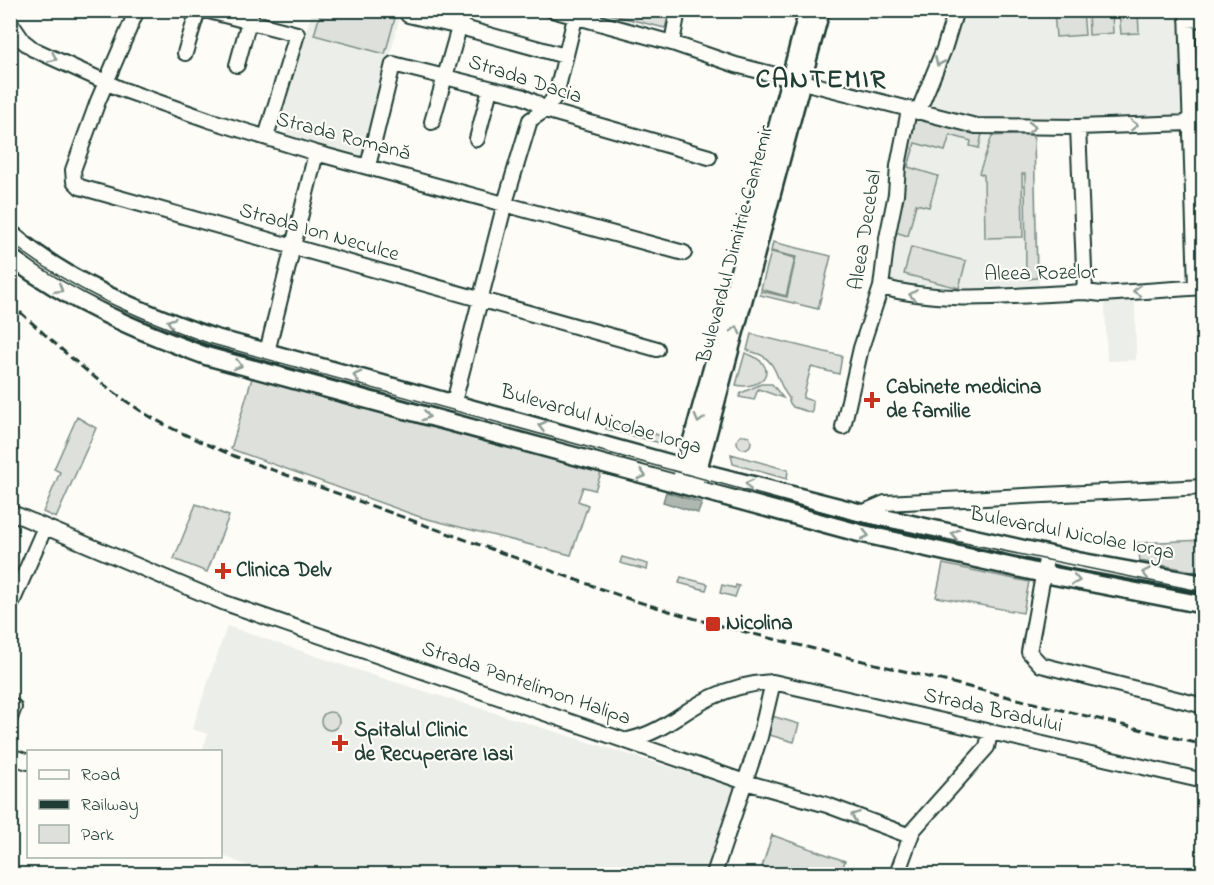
<svg xmlns="http://www.w3.org/2000/svg" width="1214" height="885" font-family="'Indie Flower',sans-serif">
	<style>
		.built { fill: #eceee9 }
		.green { fill: #dde0db; stroke: #7e8e88; stroke-width: 1.5 }
		.water { fill: #aeb8b1; stroke: #75877f; stroke-width: 1.5 }
		.lines { fill: none; stroke-linecap: round; stroke-linejoin: round }
		.minor-casing { stroke: #1f3d34; stroke-width: 18 }
		.major-casing { stroke: #1f3d34; stroke-width: 21 }
		.minor { stroke: #fdfcf7; stroke-width: 14 }
		.major { stroke: #fdfcf7; stroke-width: 16 }
		.tram { stroke: #1f3d34; stroke-width: 1.5 }
		.rail { stroke: #1f3d34; stroke-width: 3; stroke-dasharray: 9 4.5; stroke-linecap: butt }
		.oneway { stroke: #8e9c96 }
		.poi-dot { fill: #c8321e; stroke: #fdfcf7; stroke-width: 2 }
		.labels { text-anchor: middle; dominant-baseline: central; stroke-width: 4.5; stroke-linejoin: round; paint-order: stroke }
		.street-label { font-size: 21px; fill: #1f3d34; stroke: #fdfcf7 }
		.poi-label { font-size: 21px; font-weight: bold; fill: #1f3d34; stroke: #fdfcf7; text-anchor: start }
		.district-label { font-size: 27px; font-weight: bold; letter-spacing: 1.5px; fill: #1f3d34; stroke: #fdfcf7 }
	</style>
	<rect width="100%" height="100%" fill="#fdfcf7"/>
	<filter id="ink" filterUnits="userSpaceOnUse"><feTurbulence type="fractalNoise" baseFrequency=".0167" numOctaves="2"/><feDisplacementMap in="SourceGraphic" scale="12" xChannelSelector="R" yChannelSelector="G"/><feConvolveMatrix kernelMatrix="1 2 1 2 8 2 1 2 1" color-interpolation-filters="sRGB"/></filter>
	<g filter="url(#ink)">
		<path class="built" d="M312,11H380L400,16L364,158L290,138L281,120Z
			M959,11H1181L1184,106L1183,111L1177,115L986,121L928,106L930,91Z
			M922,118L982,134L1035,133L1039,291L935,293L893,283L888,276L910,131L916,120Z
			M1135,299L1136,360L1107,361L1105,300Z
			M227,626L372,675L734,787L706,874H269L221,855L220,752L202,751L208,734L192,729Z"/>
		<path class="green" d="M321,11H368L395,18L385,54L314,35Z
			M596,11L670,10V11L665,28Z
			M1054,11H1083L1085,35L1056,37Z
			M1088,11H1112L1113,33L1089,35Z
			M1119,11H1138L1139,33L1121,34Z
			M922,118L982,134L979,148L970,146L971,141L950,135L945,151L915,143L908,167L938,176L929,207L916,204L908,236L895,232L910,131L916,120Z
			M1031,134L1034,139L1037,278L1026,279L1025,174H1022L1023,237L985,238L984,175L979,173L992,136Z
			M773,242L831,256L818,309L760,295L761,291L787,297L796,257L771,251Z
			M911,247L966,261L959,288L904,274Z
			M771,252L795,258L786,296L761,289Z
			M751,334L842,356L839,374L811,367L803,398L813,401L812,413L793,407L789,402V398C777,384 778,364 761,355C757,353 752,352 747,350Z
			M745,353C782,365 764,391 736,385Z
			M252,378L601,473L595,490L583,487L578,501L588,505L571,555L420,517L231,449Z
			M761,384H772L783,398L758,389L754,400L739,397L741,393Z
			M77,417L96,428L56,518L43,512L60,472L54,469Z
			M608,422L666,437L660,443L606,429Z
			M737 442a7 7 0 1 1 14 0a7 7 0 1 1-14 0Z
			M731,454L788,470L787,479L733,464Z
			M196,504L229,516L207,572L174,559Z
			M1203,540V573L1140,561L1138,543Z
			M622,557L648,564L647,570L620,563Z
			M943,564L1029,582L1023,613L936,597Z
			M681,577L708,584L706,590L679,583Z
			M722,585L735,588L736,585L739,586L735,597L720,593Z
			M321 721a9 9 0 1 1 18 0a9 9 0 1 1-18 0Z
			M772,716L799,724L794,742L766,734Z
			M772,835L845,861L841,874H777L778,872L762,867Z"/>
		<path class="water" d="M666,492L702,503L698,513L663,502Z"/>
		<g class="lines">
			<defs>
				<path id="minor" d="M137,10L98,101L73,170L74,181L80,187L657,349
					M205,10L297,34L266,137
					M552,10L672,43L736,65L976,126L1078,127L1189,123
					M1187,10L1196,287
					M408,15L460,27L565,56
					M1187,20L1204,19
					M10,22L23,41L33,49L121,89L209,120L316,153L684,253
					M672,43L678,10
					M185,53L198,10
					M237,65L252,10
					M918,112L944,49L956,10
					M432,122L464,10
					M1078,127L1085,292
					M477,139L490,89
					M368,166L393,64L521,96L534,102L545,110L709,157
					M881,287C947,305 1017,295 1085,292L1102,294L1204,287
					M267,352L316,153
					M454,402L505,203L530,120L545,110L556,95L577,10
					M843,427L861,348L881,287L887,238L896,194L898,166L909,110
					M10,512L225,603L745,782L827,805L910,836
					M862,513L885,503L1204,487
					M1047,554L1029,652L1041,665L1204,706
					M10,607L45,527
					M10,706L14,707L10,718
					M628,740C664,732 679,713 710,698C731,688 751,683 773,682L1204,781
					M10,756L28,762
					M714,874L760,737L773,682
					M897,874L913,830L987,747L990,733"/>
				<path id="major" d="M10,233C66,282 143,313 212,337L698,471L862,513L1078,561L1204,584
					M10,257C71,302 135,330 206,356L859,533L1044,574L1204,605
					M682,476L740,268L808,10
					M695,481L821,10"/>
			</defs>
			<use href="#minor" class="minor-casing"/>
			<use href="#major" class="major-casing"/>
			<use href="#minor" class="minor"/>
			<use href="#major" class="major"/>
			<path class="tram" d="M10,242C69,289 137,318 208,343L857,521L1204,592"/>
			<path class="rail" d="M10,303C51,340 90,377 135,407C166,428 200,441 234,456L632,600L713,624L1204,745"/>
		</g>
		<defs><path id="oneway-chevron" d="M-2-3.5L2.5 0L-2 3.5" fill="none" stroke-width="1.6" stroke-linecap="round" stroke-linejoin="round" transform="scale(1.5)"/></defs>
		<g class="oneway">
			<use href="#oneway-chevron" transform="translate(53 58) rotate(25)"/>
			<use href="#oneway-chevron" transform="translate(939 62) rotate(114)"/>
			<use href="#oneway-chevron" transform="translate(1134 125) rotate(-2)"/>
			<use href="#oneway-chevron" transform="translate(1032 127)"/>
			<use href="#oneway-chevron" transform="translate(59 289) rotate(32)"/>
			<use href="#oneway-chevron" transform="translate(1137 291) rotate(176)"/>
			<use href="#oneway-chevron" transform="translate(913 295) rotate(-172)"/>
			<use href="#oneway-chevron" transform="translate(171 322) rotate(-161)"/>
			<use href="#oneway-chevron" transform="translate(736 330) rotate(-75)"/>
			<use href="#oneway-chevron" transform="translate(238 365) rotate(16)"/>
			<use href="#oneway-chevron" transform="translate(357 376) rotate(-165)"/>
			<use href="#oneway-chevron" transform="translate(426 416) rotate(15)"/>
			<use href="#oneway-chevron" transform="translate(699 419) rotate(105)"/>
			<use href="#oneway-chevron" transform="translate(542 426) rotate(-165)"/>
			<use href="#oneway-chevron" transform="translate(642 475) rotate(16)"/>
			<use href="#oneway-chevron" transform="translate(749 484) rotate(-166)"/>
			<use href="#oneway-chevron" transform="translate(955 534) rotate(-168)"/>
			<use href="#oneway-chevron" transform="translate(865 535) rotate(13)"/>
			<use href="#oneway-chevron" transform="translate(1146 573) rotate(-169)"/>
			<use href="#oneway-chevron" transform="translate(1076 580) rotate(11)"/>
			<use href="#oneway-chevron" transform="translate(855 816) rotate(-160)"/>
		</g>
	</g>
	<g class="poi-dot">
		<path d="M869 391h6v6h6v6h-6v6h-6v-6h-6v-6h6z"/>
		<path d="M220 562h6v6h6v6h-6v6h-6v-6h-6v-6h6z"/>
		<rect x="705" y="616" width="16" height="16" rx="3"/>
		<path d="M337 734h6v6h6v6h-6v6h-6v-6h-6v-6h6z"/>
	</g>
	<g class="labels">
		<g class="street-label">
			<text transform="translate(525 80) rotate(18)">Strada Dacia</text>
			<text transform="translate(343 137) rotate(15)">Strada Romană</text>
			<text transform="translate(866 230) rotate(-81)">Aleea Decebal</text>
			<text transform="translate(319 233) rotate(16)">Strada Ion Neculce</text>
			<text transform="translate(736 244) rotate(-75)">Bulevardul Dimitrie Cantemir</text>
			<text transform="translate(1041 274) rotate(-1)">Aleea Rozelor</text>
			<text transform="translate(601 420) rotate(16)">Bulevardul Nicolae Iorga</text>
			<text transform="translate(1072 534) rotate(11)">Bulevardul Nicolae Iorga</text>
			<text transform="translate(526 684) rotate(19)">Strada Pantelimon Halipa</text>
			<text transform="translate(993 711) rotate(13)">Strada Bradului</text>
		</g>
		<g class="poi-label">
			<text x="886" y="388">Cabinete medicina<tspan x="886" dy="24">de familie</tspan></text>
			<text x="236" y="571">Clinica Delv</text>
			<text x="726" y="624">Nicolina</text>
			<text x="354" y="731">Spitalul Clinic<tspan x="354" dy="24">de Recuperare Iasi</tspan></text>
		</g>
		<g class="district-label">
			<text x="821" y="80">CANTEMIR</text>
		</g>
	</g>
	<rect width="1214" height="885" fill="none" stroke="#fdfcf7" stroke-width="36"/>
	<rect x="18" y="18" width="1178" height="849" fill="none" stroke="#1f3d34" stroke-width="2" filter="url(#ink)"/>
	<rect x="27" y="750" width="195" height="108" fill="#fdfcf7" stroke="#a4b0a9" stroke-width="1.5"/>
	<rect x="39" y="770" width="30" height="9" fill="#fdfcf7" stroke="#a4b0a9" stroke-width="1.5"/>
	<text x="81" y="780" font-size="18" fill="#1f3d34">Road</text>
	<rect x="39" y="800" width="30" height="9" fill="#1f3d34" stroke="#a4b0a9" stroke-width="1.5"/>
	<text x="81" y="810" font-size="18" fill="#1f3d34">Railway</text>
	<rect x="39" y="825" width="30" height="18" fill="#dde0db" stroke="#a4b0a9" stroke-width="1.5"/>
	<text x="81" y="840" font-size="18" fill="#1f3d34">Park</text>
</svg>
